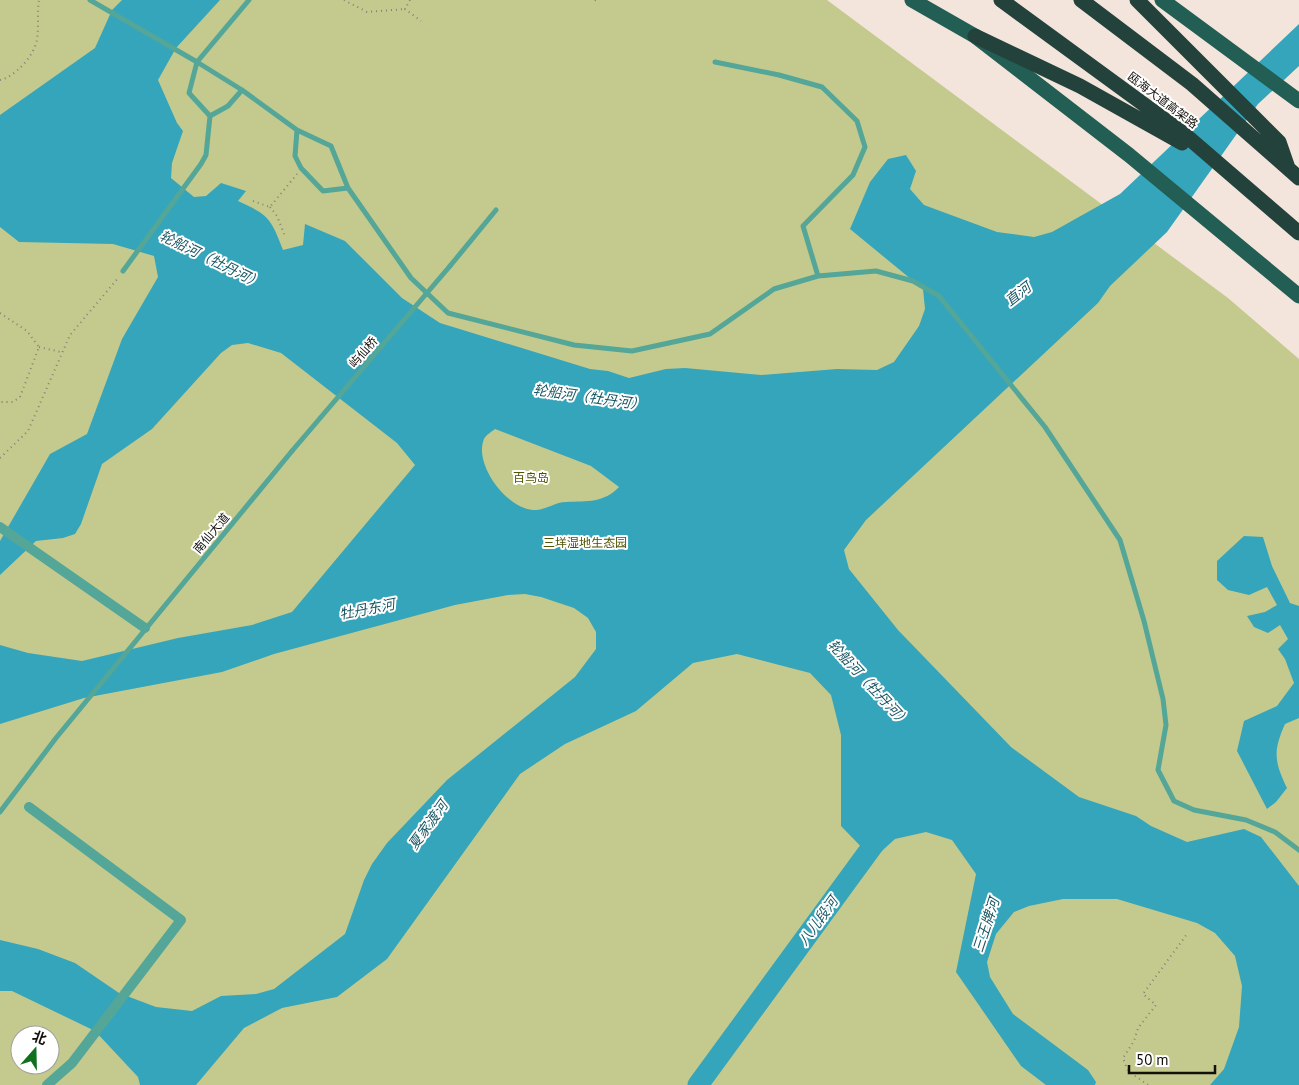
<svg xmlns="http://www.w3.org/2000/svg" width="1299" height="1085" font-family="'PT Sans','Noto Sans SC',sans-serif">
	<style>
		.green { fill: #c4ca8d; fill-rule: evenodd }
		.water { fill: #35a5bb; fill-rule: evenodd }
		.lines { fill: none; stroke-linecap: round; stroke-linejoin: round }
		.river { stroke: #35a5bb; stroke-width: 21 }
		.path { stroke: #897f78; stroke-width: 2; stroke-dasharray: 1 4; stroke-linecap: butt }
		.lane { stroke: #53a698; stroke-width: 5 }
		.street { stroke: #53a698; stroke-width: 10 }
		.primary { stroke: #225e54; stroke-width: 15 }
		.highway { stroke: #24423c; stroke-width: 15 }
		.lane-bridge { stroke: #53a698; stroke-width: 5 }
		.labels { text-anchor: middle; dominant-baseline: central; stroke-width: 4; stroke-linejoin: round; paint-order: stroke }
		.street-label { font-size: 12px; fill: #130f0b; stroke: #fff }
		.park-label { font-size: 12px; fill: #505401; stroke: #fff }
		.water-label { font-size: 14px; font-style: italic; fill: #185561; stroke: #fff }
	</style>
	<rect width="100%" height="100%" fill="#f3e5db"/>
	<path class="green" d="M0,0H827L1228,298L1299,359V1085H0ZM20,1035H50V1065H20Z"/>
	<path class="water" d="M122,0H220L176,48L158,80L177,123L183,131L172,163L171,178L194,197L206,196L221,183L246,191L238,201C269,215 271,219 283,250L303,245L305,224L345,241L402,298L440,323L590,369L608,371L629,378L666,369L685,368L761,375L837,369L877,370L894,362L919,326L925,309L923,289L850,229L870,182L888,159L906,155L916,171L910,189L924,205L997,232L1034,237L1052,232L1120,194L1299,24V66L1258,104L1167,232L1110,286L1098,303L866,520L844,550L849,569L898,630L1011,747L1079,797L1136,816L1151,826L1187,842L1244,829L1261,837L1299,886V1085H1210L1224,1069L1239,1027L1242,986L1235,956L1215,933L1197,923L1117,899H1063L1029,906L1014,912L996,934L987,962L990,977L1013,1014L1088,1070L1096,1082L1095,1085H1046L1021,1066L956,972L976,874L952,840L926,832L895,839L873,859L841,826V735L831,695L810,673L737,654L693,663L636,711L565,744L520,774L387,959L337,997L282,1008L244,1028L196,1085H140L138,1077L95,1031L12,991H0V940L38,949L75,963L119,993L156,1007L192,1011L221,996L256,994L274,989L345,934L364,880L372,864L387,843L447,780L575,677L596,649V632L588,618L574,608L541,597L525,594L508,595L455,605L274,654L222,672L84,698L0,724V645L28,653L82,661L178,638L252,625L292,612L415,465L397,443L281,353L248,343L232,345L221,353L152,429L102,464L81,524L75,534L63,538L36,541L0,575V541L50,454L87,434L122,339L158,277L154,256L113,244L19,242L0,227V115L95,48L112,10ZM495,429L591,466L619,487C604,503 587,501 566,502C556,502 547,509 537,510C509,512 473,465 484,439C486,435 491,432 495,429Z
		M1244,536L1263,537L1272,566L1290,603L1299,606V718L1285,724C1273,751 1274,761 1287,788L1276,802L1267,809L1237,751L1244,721L1277,706L1294,683L1285,659L1278,649L1288,639L1280,625L1268,633L1254,627L1247,616L1265,612L1277,605L1267,587L1249,595L1228,590L1217,580V561Z"/>
	<g class="lines">
		<path class="river" d="M698,1085L885,829"/>
		<path class="path" d="M344,0L367,12L405,9
			M410,0L405,9L421,21
			M595,0L598,2
			M0,80C15,77 35,55 37,39C39,26 37,13 39,0
			M253,201L270,207L297,174
			M270,207L277,216L285,236
			M0,313L27,331L39,347L20,397L13,402H0
			M39,347L61,352
			M0,458L28,431L70,335L119,277
			M1148,1085L1128,1071L1123,1058L1134,1041L1138,1028L1156,1005L1143,994L1187,934"/>
		<path class="lane" d="M90,0L197,62L242,90L297,130L331,146L348,188L411,278L448,313L574,345L632,351L710,334L774,289L818,276L876,271L913,281L939,296L1045,427L1120,540L1144,621L1163,699L1166,725L1158,770L1174,801L1194,810L1246,820L1275,832L1299,850
			M715,62L779,75L822,87L857,121L865,147L853,175L803,226L818,276
			M210,116L228,106L242,90
			M297,130L295,156L301,168L323,191L348,188
			M450,266L496,210
			M123,271L201,164L206,155L210,116L189,93L197,62L249,0
			M0,812L56,738L292,451"/>
		<path class="street" d="M0,527L145,628
			M29,807L181,920L72,1063L47,1085"/>
		<path class="primary" d="M912,0L975,36L1129,155L1299,296
			M1162,0L1299,101"/>
		<path class="highway" d="M1001,0L1183,133L1299,233
			M1081,0L1192,84L1299,178
			M1137,0L1279,142L1288,168
			M975,36L1080,86L1182,143"/>
		<path class="lane-bridge" d="M292,451L450,266"/>
	</g>
	<g class="labels">
		<g class="street-label">
			<text transform="translate(1163 100) rotate(37)">瓯海大道高架路</text>
			<text transform="translate(363 352) rotate(-49)">屿仙桥</text>
			<text transform="translate(211 533) rotate(-50)">南仙大道</text>
		</g>
		<g class="park-label">
			<text x="531" y="477">百鸟岛</text>
			<text x="585" y="542">三垟湿地生态园</text>
		</g>
		<g class="water-label">
			<text transform="translate(211 259) rotate(26)">轮船河（牡丹河）</text>
			<text transform="translate(1018 294) rotate(-38)">直河</text>
			<text transform="translate(589 397) rotate(8)">轮船河（牡丹河）</text>
			<text transform="translate(367 609) rotate(-11)">牡丹东河</text>
			<text transform="translate(869 683) rotate(47)">轮船河（牡丹河）</text>
			<text transform="translate(428 825) rotate(-54)">夏家渡河</text>
			<text transform="translate(818 921) rotate(-54)">八儿段河</text>
			<text transform="translate(986 925) rotate(-72)">三王牌河</text>
		</g>
	</g>
	<g transform="translate(35 1050) rotate(20)"><circle r="24" fill="#ffffff" stroke="#a19f9d"/>
	<path d="M0-4L9 19L0 12L-9 19Z" fill="#10701f"/>
	<text y="-8" font-size="14" font-weight="bold" text-anchor="middle" fill="#130f0b">北</text>
	</g>
	<path d="M1129 1065v8h86v-8" fill="none" stroke="#130f0b" stroke-width="2.5"/>
	<text x="1136" y="1065" font-size="15" fill="#130f0b" stroke="#ffffff" stroke-width="4" paint-order="stroke">50 m</text>
</svg>
